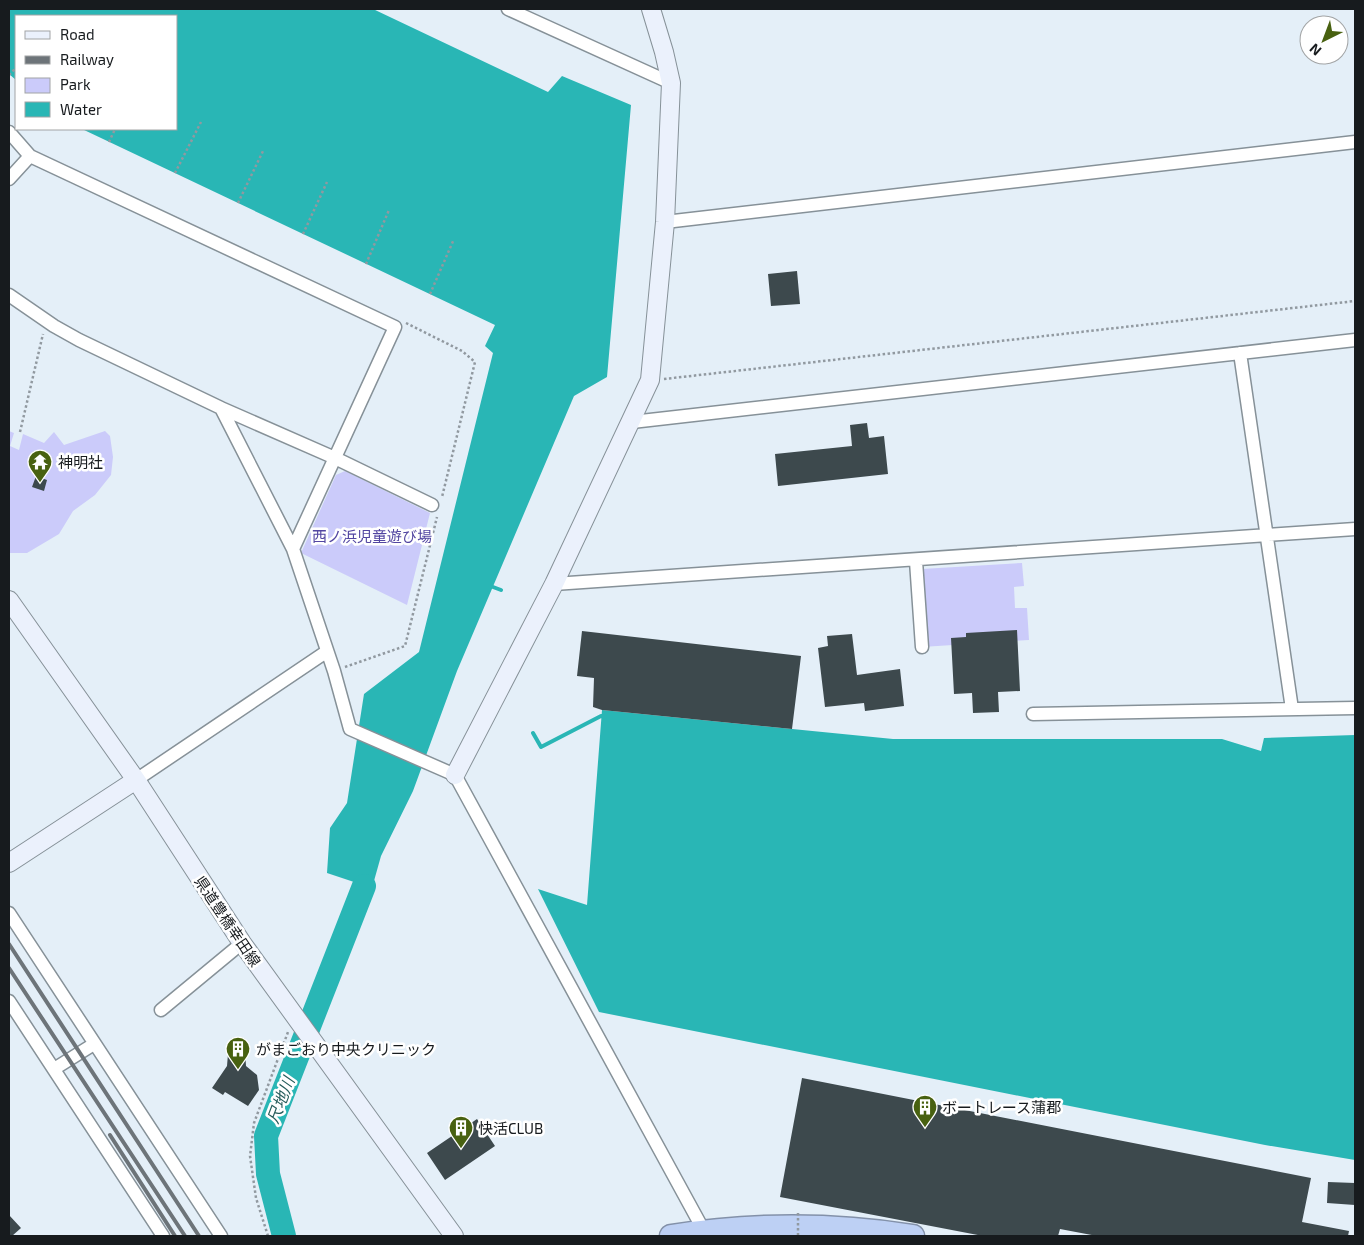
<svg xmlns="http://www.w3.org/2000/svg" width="1364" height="1245" font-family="'Exo 2','Noto Sans JP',sans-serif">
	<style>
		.green { fill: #cbcbfa }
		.water { fill: #29b6b5 }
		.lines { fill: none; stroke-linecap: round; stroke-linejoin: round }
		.stream { stroke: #29b6b5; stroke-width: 4 }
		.river { stroke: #29b6b5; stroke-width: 24 }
		.building { fill: #3d494d }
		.street-casing { stroke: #869198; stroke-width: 15 }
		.secondary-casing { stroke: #869198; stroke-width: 20 }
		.highway-casing { stroke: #8391a9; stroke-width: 25 }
		.path { stroke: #9199a0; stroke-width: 2.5; stroke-dasharray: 2.5 2.5; stroke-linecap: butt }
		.street { stroke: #fff; stroke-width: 12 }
		.secondary { stroke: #ebf1fc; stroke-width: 18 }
		.highway { stroke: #bdd0f4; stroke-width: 22 }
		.rail { stroke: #6d7479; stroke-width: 4 }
		.path-bridge { stroke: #9199a0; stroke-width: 2.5; stroke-dasharray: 2.5 2.5; stroke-linecap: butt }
		.labels { text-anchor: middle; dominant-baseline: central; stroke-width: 5; stroke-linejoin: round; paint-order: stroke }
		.poi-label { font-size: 15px; fill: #171b1e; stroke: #fff; text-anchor: start }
		.park-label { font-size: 15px; fill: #5246a1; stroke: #fff }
		.street-label { font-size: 15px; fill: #171b1e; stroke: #fff }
		.water-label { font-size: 16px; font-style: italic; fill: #275d5c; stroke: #fff }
	</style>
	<rect width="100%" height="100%" fill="#e4eff8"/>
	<path class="green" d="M9,431L14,433L10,446L19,450L23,434L44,443L54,432L64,445L105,431L110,436L113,457L111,475L95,495L73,511L59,534L27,553H9Z
		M345,471L430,513L407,605L301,553L336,475Z
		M1022,563L1024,586L1014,587L1015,608H1027L1029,640L922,647V569Z"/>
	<path class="water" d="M9,9H373L548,92L562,76L631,105L607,377L574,396L457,671L413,791L381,856L372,888L327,873L330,828L347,803L364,694L419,652L493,353L485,346L495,325L82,129H176V16H16V80L9,74Z
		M602,710L893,739H1222L1261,751L1264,738L1355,735V1160L1265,1145L599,1012L538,889L587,905Z"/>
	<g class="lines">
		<path class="stream" d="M493,587L501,590
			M533,733L541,747L601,716L605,717"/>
		<path class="river" d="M284,1236L268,1174L266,1136L364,886"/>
	</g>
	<path class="building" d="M797,271L800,304L771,306L768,274Z
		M867,423L869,438L884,436L888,474L778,486L775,454L852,446L850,425Z
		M36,476L47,480L44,491L32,487Z
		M1017,630L1020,691L998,692L999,712L973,713L972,693L954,694L951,638L966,637V633Z
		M582,631L801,656L792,729L602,710L593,707L594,678L577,676Z
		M852,634L857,675L900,669L904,706L865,711L864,703L825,707L818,648L828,646L827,636Z
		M235,1043L245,1052L246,1066L257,1075L259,1090L248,1106L225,1092L223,1095L212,1088L227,1066L228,1054Z
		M802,1078L1311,1178L1302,1222L1349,1231L1348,1236H1097L1060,1229L1058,1236H983L780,1197Z
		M477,1119L495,1146L445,1180L427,1153Z
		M1328,1182L1355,1183V1205L1327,1203Z
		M9,1215L21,1228L12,1236H9Z"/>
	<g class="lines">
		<defs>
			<path id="street" d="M508,9L671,83
				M9,132L30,156
				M9,179L30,156L395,327L293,549
				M665,222L1355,142
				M9,295L54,326L79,340L221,408L293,549L334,671L350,729L455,775L704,1231
				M1240,353L1292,709
				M221,408L335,458L432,505
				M632,422L1355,340
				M916,561L922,647
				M554,584L1355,529
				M1033,714L1355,708
				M136,780L326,652
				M9,913L221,1236
				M9,1001L163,1236
				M161,1010L242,943
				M54,1069L94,1044"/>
			<path id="secondary" d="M9,600L136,780L242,943L454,1236
				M455,775L554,584L650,380L665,222L671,83L664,52L651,9
				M9,863L136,780"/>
			<path id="highway" d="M671,1236C754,1223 831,1223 913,1236"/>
		</defs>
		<use href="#street" class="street-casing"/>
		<use href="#secondary" class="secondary-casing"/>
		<use href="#highway" class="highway-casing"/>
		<path class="path" d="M9,75L16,68
			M109,142L115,129
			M175,173L201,122
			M238,203L263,151
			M303,234L327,182
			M366,264L389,210
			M430,294L454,239
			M406,323L462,351L475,362L442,497
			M664,379L1355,301
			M20,432L43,334
			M345,667L405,646L437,517
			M268,1236L256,1198L250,1156L254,1123L288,1032"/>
		<use href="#street" class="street"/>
		<use href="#secondary" class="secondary"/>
		<use href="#highway" class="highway"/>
		<path class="rail" d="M9,944L199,1236
			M9,968L185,1236
			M110,1135L175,1236"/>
		<path class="path-bridge" d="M798,1213V1236"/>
	</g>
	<defs>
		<symbol id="temple-pin" viewBox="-11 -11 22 30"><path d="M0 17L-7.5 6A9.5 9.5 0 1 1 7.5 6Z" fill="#486110" stroke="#fff"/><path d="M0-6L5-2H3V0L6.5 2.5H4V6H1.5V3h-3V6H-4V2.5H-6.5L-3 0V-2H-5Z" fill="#fff"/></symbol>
		<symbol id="building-pin" viewBox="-11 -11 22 30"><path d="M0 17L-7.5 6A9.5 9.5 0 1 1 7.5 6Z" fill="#486110" stroke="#fff"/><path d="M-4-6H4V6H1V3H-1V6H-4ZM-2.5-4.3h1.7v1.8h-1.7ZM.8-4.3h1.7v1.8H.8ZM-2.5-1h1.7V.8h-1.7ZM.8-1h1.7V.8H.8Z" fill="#fff"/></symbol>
	</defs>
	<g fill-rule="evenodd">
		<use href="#temple-pin" x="26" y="448" width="28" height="38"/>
		<use href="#building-pin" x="224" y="1035" width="28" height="38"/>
		<use href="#building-pin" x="911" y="1093" width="28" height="38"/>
		<use href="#building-pin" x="447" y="1114" width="28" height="38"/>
	</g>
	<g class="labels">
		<g class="poi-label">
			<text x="58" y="462">神明社</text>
			<text x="256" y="1049">がまごおり中央クリニック</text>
			<text x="942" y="1107">ボートレース蒲郡</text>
			<text x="478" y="1128">快活CLUB</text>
		</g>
		<g class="park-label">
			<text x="372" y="536">西ノ浜児童遊び場</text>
		</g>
		<g class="street-label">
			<text transform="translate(228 921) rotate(56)">県道豊橋幸田線</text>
		</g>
		<g class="water-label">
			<text transform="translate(280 1100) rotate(-69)">尺地川</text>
		</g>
	</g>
	<rect width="1364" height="1245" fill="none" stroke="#171b1e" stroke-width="20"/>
	<rect x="15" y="15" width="162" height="115" fill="#ffffff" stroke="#a2a4a5"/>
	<rect x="25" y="31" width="25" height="8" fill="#ebf1fc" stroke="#a2a4a5"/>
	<text x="60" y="40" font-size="15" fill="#171b1e">Road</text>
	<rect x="25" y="56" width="25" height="8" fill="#6d7479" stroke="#a2a4a5"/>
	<text x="60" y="65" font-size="15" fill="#171b1e">Railway</text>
	<rect x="25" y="78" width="25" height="15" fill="#cbcbfa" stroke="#a2a4a5"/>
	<text x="60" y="90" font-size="15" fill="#171b1e">Park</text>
	<rect x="25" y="102" width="25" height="15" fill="#29b6b5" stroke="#a2a4a5"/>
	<text x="60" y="115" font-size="15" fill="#171b1e">Water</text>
	<g transform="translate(1324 40) rotate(222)"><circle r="24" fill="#ffffff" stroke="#a2a4a5"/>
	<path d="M0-4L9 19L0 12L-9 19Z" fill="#486110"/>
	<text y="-8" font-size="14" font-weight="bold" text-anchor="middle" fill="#171b1e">N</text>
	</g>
</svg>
